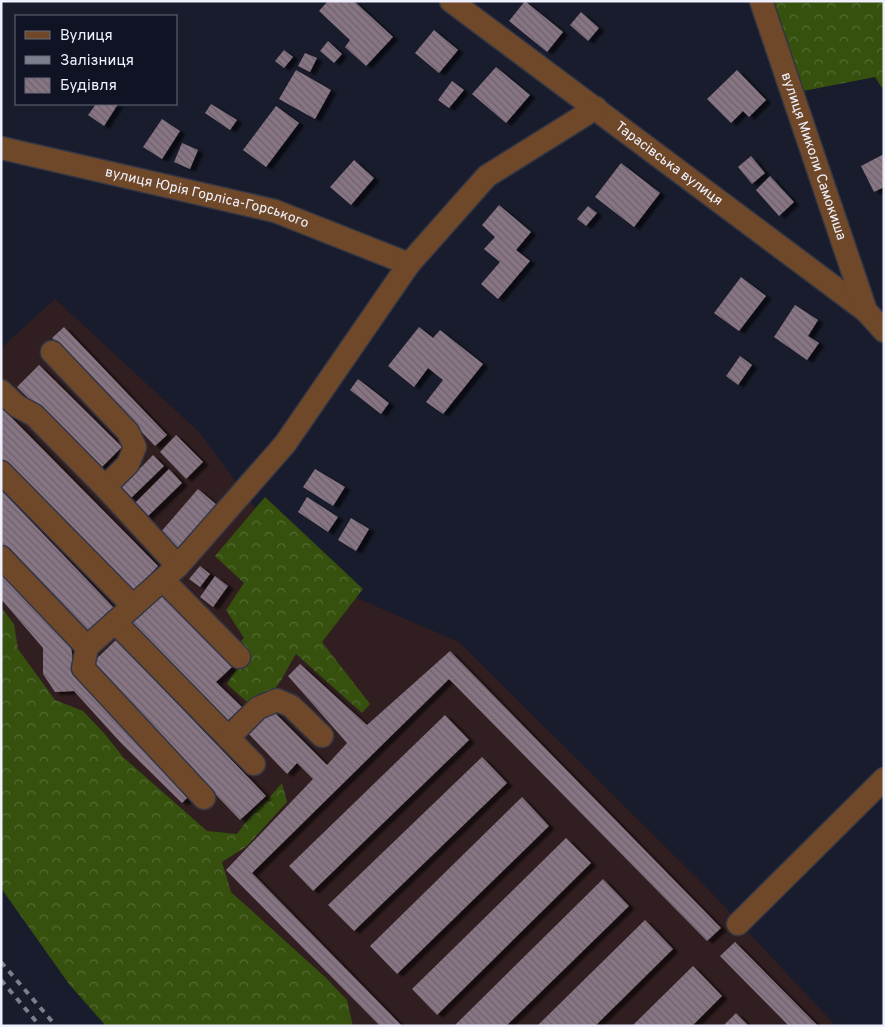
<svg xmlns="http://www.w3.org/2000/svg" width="885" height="1027" font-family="Overpass,sans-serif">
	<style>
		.industrial { fill: #311e20 }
		.forest { fill: url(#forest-crowns) }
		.building { fill: url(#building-back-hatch); filter: url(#shadow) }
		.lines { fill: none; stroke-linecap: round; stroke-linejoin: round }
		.minor-casing { stroke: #333645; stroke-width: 25 }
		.minor { stroke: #6f4829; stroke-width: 22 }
		.rail { stroke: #7c7f8d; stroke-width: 4; stroke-dasharray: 6 6; stroke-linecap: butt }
		.labels { text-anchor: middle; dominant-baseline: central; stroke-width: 4; stroke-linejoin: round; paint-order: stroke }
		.street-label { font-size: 14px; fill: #eff2fe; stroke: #101323 }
	</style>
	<defs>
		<pattern id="forest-crowns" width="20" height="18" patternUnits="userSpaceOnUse" patternTransform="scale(1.25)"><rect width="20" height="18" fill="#36510e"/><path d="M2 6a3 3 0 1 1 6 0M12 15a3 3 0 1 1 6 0" fill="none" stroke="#536a32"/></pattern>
		<pattern id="building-back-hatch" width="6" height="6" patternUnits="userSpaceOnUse" patternTransform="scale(1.25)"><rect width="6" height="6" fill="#887584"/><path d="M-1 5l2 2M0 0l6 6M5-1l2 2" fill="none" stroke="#6b616b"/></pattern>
		<filter id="shadow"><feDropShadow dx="5.5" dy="3" stdDeviation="1" flood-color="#0009"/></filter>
	</defs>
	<rect width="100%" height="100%" fill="#191c2c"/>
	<path class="industrial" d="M55,299L199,432L306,576L459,642L709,890L836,1026H350L1,647V348Z"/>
	<path class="forest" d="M774,1H884V91L875,77L803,91Z
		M265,497L363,589L322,642L370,704L362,713L296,654C280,679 281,694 247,702L227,684L236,670L231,652L244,638L226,610L244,583L215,556Z
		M1,607L14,624L18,649L55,700L83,711L104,733L123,757L207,831L237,834L254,811L269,798L282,783L287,802L247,846L222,862L231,892L325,977L347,1000L353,1026H106L69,984L1,888Z"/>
	<path class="building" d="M328,1H354L393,37L366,66L345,47L350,40L319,11Z
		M525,1L563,32L547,52L509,21Z
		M581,12L599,28L588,41L570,25Z
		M434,30L458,50L439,73L415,53Z
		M328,41L342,54L334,63L320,51Z
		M284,50L293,57L284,68L275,61Z
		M305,53L317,58L310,72L298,66Z
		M496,67L530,95L506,123L472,94Z
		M296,70L331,90L315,119L279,99Z
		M737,70L766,100L749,117L743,111L731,123L707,99Z
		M452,81L464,90L449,108L438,100Z
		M96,104H118L104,126L88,115Z
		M211,104L237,120L230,130L205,113Z
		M276,106L299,123L266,167L243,150Z
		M162,119L180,131L162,159L143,147Z
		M182,143L198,150L190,169L174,162Z
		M884,154V187L874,192L861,166Z
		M751,156L765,173L752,184L738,167Z
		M354,160L374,178L351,205L330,187Z
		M621,163L660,193L634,227L595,197Z
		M770,176L794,202L779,216L756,190Z
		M499,205L531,232L516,250L530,261L498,299L481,284L500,262L484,249L495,237L482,225Z
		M588,206L597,213L586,226L577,219Z
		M741,277L766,296L739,331L714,313Z
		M795,305L818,320L808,336L819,343L807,360L774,337Z
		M64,327L167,435L155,446L52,338Z
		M419,327L433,338L440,330L483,364L443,414L426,402L443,380L428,368L414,387L388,366Z
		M740,356L752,365L738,385L726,376Z
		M39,365L122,447L100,469L17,387Z
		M358,379L389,403L381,414L350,390Z
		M1,407L158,566L133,592L1,459Z
		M176,435L203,462L186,479L160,452Z
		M153,455L164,466L130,499L120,489Z
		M169,469L182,483L146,518L133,505Z
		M315,469L345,487L333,506L303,487Z
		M198,489L218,506L180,550L160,533Z
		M1,490L115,609L87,635L1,545Z
		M307,497L338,517L328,532L298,512Z
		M351,518L369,529L356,551L338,540Z
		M200,566L210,574L200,587L189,579Z
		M1,569L70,639L74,669L191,794L182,803L121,743L74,691L55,692L43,674V648L1,599Z
		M215,576L228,586L213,607L200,597Z
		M162,596L232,667L216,682L242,707L227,721L131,624Z
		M116,640L266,796L240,820L91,664Z
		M450,651L721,928L707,941L449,679L252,873L402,1026H380L226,870L313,779L297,763L287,774L248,733L270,708L327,765L347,743L288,676L300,664L367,725Z
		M445,715L469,740L313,891L289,866Z
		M482,757L507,783L354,931L328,905Z
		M522,797L549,826L397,974L370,946Z
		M566,838L591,863L437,1015L412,989Z
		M603,879L629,906L506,1026H454Z
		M645,920L673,949L595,1026H537Z
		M735,942L818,1026H789L720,956Z
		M693,966L722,996L692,1026H632Z
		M736,1013L749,1026H723Z"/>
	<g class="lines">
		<defs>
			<g id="minor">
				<path id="s1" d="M451,1L866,311L884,331"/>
				<path id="s2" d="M761,1L866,311"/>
				<path id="s3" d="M1,148L275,211L409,264"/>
				<path d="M52,352L128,432L135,447L128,464L105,487"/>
				<path d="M1,391L17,406L34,415L105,487L178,566"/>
				<path d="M1,472L133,606"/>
				<path d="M1,557L87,647L83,668L204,798"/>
				<path d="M163,580L239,657"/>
				<path d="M115,622L254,764"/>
				<path d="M87,647L178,566L285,444L409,264L487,176L596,108"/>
				<path d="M228,738L258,708L277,700L291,706L322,736"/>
				<path d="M738,924L884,779"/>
			</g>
		</defs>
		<use href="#minor" class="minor-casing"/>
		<use href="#minor" class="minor"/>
		<path class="rail" d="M1,962L56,1026
			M1,980L40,1026"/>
	</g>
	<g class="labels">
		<g class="street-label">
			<text stroke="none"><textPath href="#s2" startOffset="164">вулиця Миколи Самокиша</textPath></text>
			<text stroke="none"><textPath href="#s1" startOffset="272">Тарасівська вулиця</textPath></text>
			<text stroke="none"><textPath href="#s3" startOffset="212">вулиця Юрія Горліса-Горського</textPath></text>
		</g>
	</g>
	<rect width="885" height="1027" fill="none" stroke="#eff2fe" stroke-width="5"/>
	<rect x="15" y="15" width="162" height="90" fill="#101323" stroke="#696c7b"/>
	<rect x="25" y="31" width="25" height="8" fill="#6f4829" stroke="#696c7b"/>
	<text x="60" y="40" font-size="15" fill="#eff2fe">Вулиця</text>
	<rect x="25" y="56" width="25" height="8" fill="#7c7f8d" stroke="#696c7b"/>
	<text x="60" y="65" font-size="15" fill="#eff2fe">Залізниця</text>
	<rect x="25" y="78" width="25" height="15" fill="url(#building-back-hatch)" stroke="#696c7b"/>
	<text x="60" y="90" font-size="15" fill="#eff2fe">Будівля</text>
</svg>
